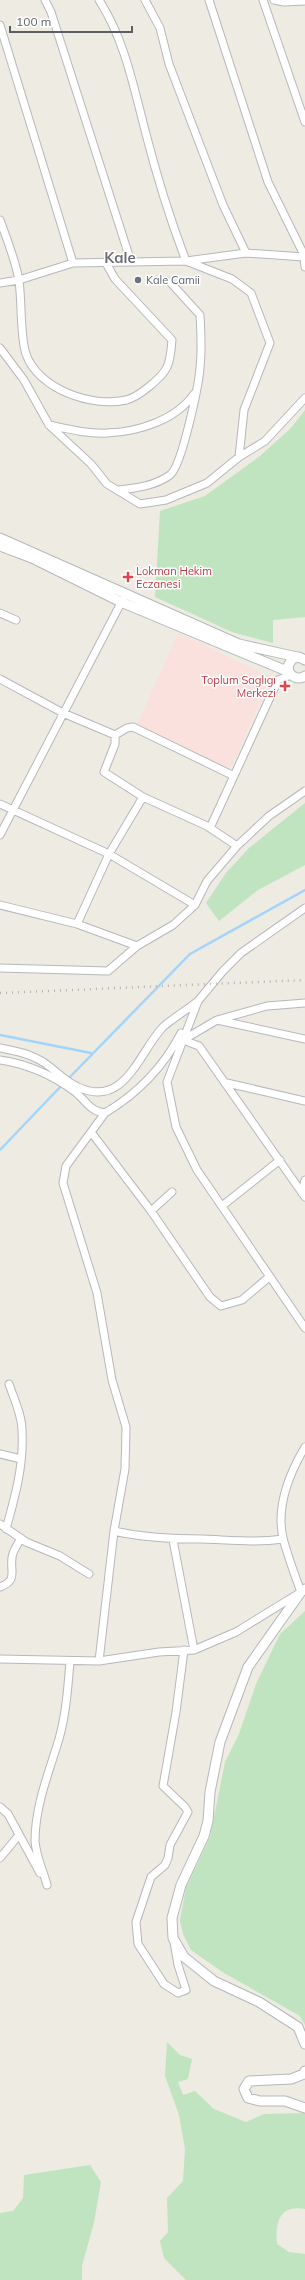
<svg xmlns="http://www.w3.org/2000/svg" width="305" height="2280" font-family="Mulish,sans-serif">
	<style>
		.medical { fill: #fae1de }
		.green { fill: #bfe4bf }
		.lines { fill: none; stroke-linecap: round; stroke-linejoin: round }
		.stream { stroke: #a3d5fc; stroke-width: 2.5 }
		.minor-casing { stroke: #b5b8bc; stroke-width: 9 }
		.tertiary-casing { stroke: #b5b8bc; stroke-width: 11 }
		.minor { stroke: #fff; stroke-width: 7 }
		.tertiary { stroke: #fff; stroke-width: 9 }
		.rail { stroke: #b3b4b4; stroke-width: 2.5; stroke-dasharray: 1 5; stroke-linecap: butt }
		.worship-dot { fill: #6b7280; stroke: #fff; stroke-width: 1.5 }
		.health-dot { fill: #e0444e; stroke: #fff; stroke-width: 1.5 }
		.labels { text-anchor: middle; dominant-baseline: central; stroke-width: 3; stroke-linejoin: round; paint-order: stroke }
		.worship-label { font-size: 11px; fill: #5b616d; stroke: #fff; text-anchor: start }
		.health-label { font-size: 11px; fill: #be3a42; stroke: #fff; text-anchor: start }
		.district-label { font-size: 15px; font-weight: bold; fill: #6c7075; stroke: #fff }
	</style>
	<rect width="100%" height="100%" fill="#edebe2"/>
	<path class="medical" d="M178,633L271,677L232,766L225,767L137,725Z"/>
	<path class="green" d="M305,410V617L273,620V643L232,632L155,597L160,511L205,496L260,456L291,428Z
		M305,803V865L258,890L219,921L206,903L226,873L249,848Z
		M305,1611V2025L300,2016L224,1973L191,1950L183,1934L180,1920L186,1888L210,1837L225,1762L239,1734L256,1684L280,1634Z
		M167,2042L180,2055L192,2059L188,2079L178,2082L183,2095L195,2091L214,2109L246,2122L264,2114L305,2113V2209C279,2204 275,2223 277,2244L289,2252L305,2254V2280H186L164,2258L160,2241L168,2232L167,2198L183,2181L185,2149L179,2115L165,2076Z
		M90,2165L101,2182L94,2222L82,2266V2280H0V2213L13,2211L23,2198L24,2175Z"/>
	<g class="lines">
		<path class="stream" d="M0,1035L91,1053
			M68,1079L190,954L305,890
			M0,1150L63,1084"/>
		<defs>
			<path id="minor" d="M45,0L51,12L131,262
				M99,0C125,40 134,89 146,134C157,177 170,219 186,261L232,279L251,293L270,343L244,410L239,457
				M145,0L160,28L169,64L223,205L246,253
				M209,0L268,182L305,257
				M263,0L305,122
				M274,0L284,2L305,1
				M0,25L73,263
				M0,220C7,240 16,261 19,281C22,301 20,337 26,354C38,389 92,408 126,400C137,398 162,378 167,367C171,359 171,348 172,340L115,279L106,263
				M0,283L19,280L73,263L186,261L246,253L304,257L305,267
				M0,348L24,380L49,425L91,464L107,484L140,504L166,500L207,483L239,457L265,441L305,398
				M49,425C68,429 88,434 107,433C138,432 176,420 194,394
				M118,490C136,488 155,486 170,475C182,466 199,384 200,367C202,350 201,332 200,315L170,282
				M0,613L16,620
				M0,679L63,713L115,735V744L104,772L143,797L109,854L77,924
				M115,735L127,728L133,727L234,776
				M143,797L207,826L237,846
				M0,804L109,854L195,905
				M210,828L278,680L291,675
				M0,835L123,599
				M0,905L77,924L137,946L173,925L195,905L207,881L237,846L269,816L305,791
				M305,908L241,953L223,971L198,1001L167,1082L176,1127L197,1170L305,1328
				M0,968L108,971L137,946
				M217,1020L305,1039
				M183,1040L199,1046L305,1197
				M183,1040L217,1020L267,1006L305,1003
				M0,1048C16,1051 32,1054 46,1064C56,1071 66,1082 78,1087C125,1109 139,1052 163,1027C173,1018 187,1010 198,1001
				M0,1060C27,1064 52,1075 74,1091C85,1099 90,1112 105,1113C137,1094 164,1066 181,1033
				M227,1083L305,1101
				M91,1132L151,1211L210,1297L221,1306L242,1300L269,1277
				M302,1193L305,1180
				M222,1206L280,1160
				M151,1211L172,1192
				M0,1454L21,1459
				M0,1524L26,1542L60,1556L89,1574
				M6,1529C15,1497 24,1465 22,1431C22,1415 14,1399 9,1384
				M114,1531C144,1538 173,1539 203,1539C230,1540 256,1543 283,1539
				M173,1540L194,1650
				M0,1587C18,1580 10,1572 12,1558C12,1552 18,1544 21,1538
				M0,1659L99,1661L159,1652L194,1650L236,1632L301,1592C295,1576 289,1559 284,1542C275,1510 289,1474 305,1447
				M99,1661L114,1531L125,1469L126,1427L112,1380L97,1293L63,1183L66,1166L105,1113
				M0,1807L8,1814L40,1873
				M0,1858L19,1835
				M47,1885C43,1870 36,1856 35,1841C35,1806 49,1772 59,1739C66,1714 68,1687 70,1661
				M174,1942L178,1965L186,1990L178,1993L164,1984L138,1944L136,1922L151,1877L165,1865L168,1858L170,1845L188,1812L185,1807L163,1786L176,1712L184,1650"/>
			<path id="tertiary" d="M0,538L239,644L297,657
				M0,546L32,558L121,602L289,672C293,678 299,680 305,676
				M289,672L288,666L292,659L299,657L305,660
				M305,1589L301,1592L248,1667L220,1742L210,1792L208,1821L204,1836L181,1885L172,1918L173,1938L184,1957L214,1981L259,2002L298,2027L305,2044
				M305,2071L304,2074L291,2079L249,2081L244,2089L248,2098L260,2101H285L305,2108"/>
		</defs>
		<use href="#minor" class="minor-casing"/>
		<use href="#tertiary" class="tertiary-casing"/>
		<use href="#minor" class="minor"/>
		<use href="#tertiary" class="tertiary"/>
		<path class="rail" d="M0,993L305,980"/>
	</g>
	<circle class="worship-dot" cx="138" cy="280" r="4"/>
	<g class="health-dot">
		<path d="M126 571h4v4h4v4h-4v4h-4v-4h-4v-4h4z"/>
		<path d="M283 680h4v4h4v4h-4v4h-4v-4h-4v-4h4z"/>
	</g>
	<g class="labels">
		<g class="worship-label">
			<text x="146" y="280">Kale Camii</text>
		</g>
		<g class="health-label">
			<text x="136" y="571">Lokman Hekim<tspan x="136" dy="13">Eczanesi</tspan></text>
			<text x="276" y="680" text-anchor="end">Toplum Saglıgı<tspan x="276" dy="13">Merkezi</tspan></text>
		</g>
		<g class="district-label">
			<text x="120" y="257">Kale</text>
		</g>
	</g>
	<path d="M10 26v6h122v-6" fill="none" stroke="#5b5e63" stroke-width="2"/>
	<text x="16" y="26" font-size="12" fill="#5b5e63" stroke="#ffffff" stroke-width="3" paint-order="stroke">100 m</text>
</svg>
